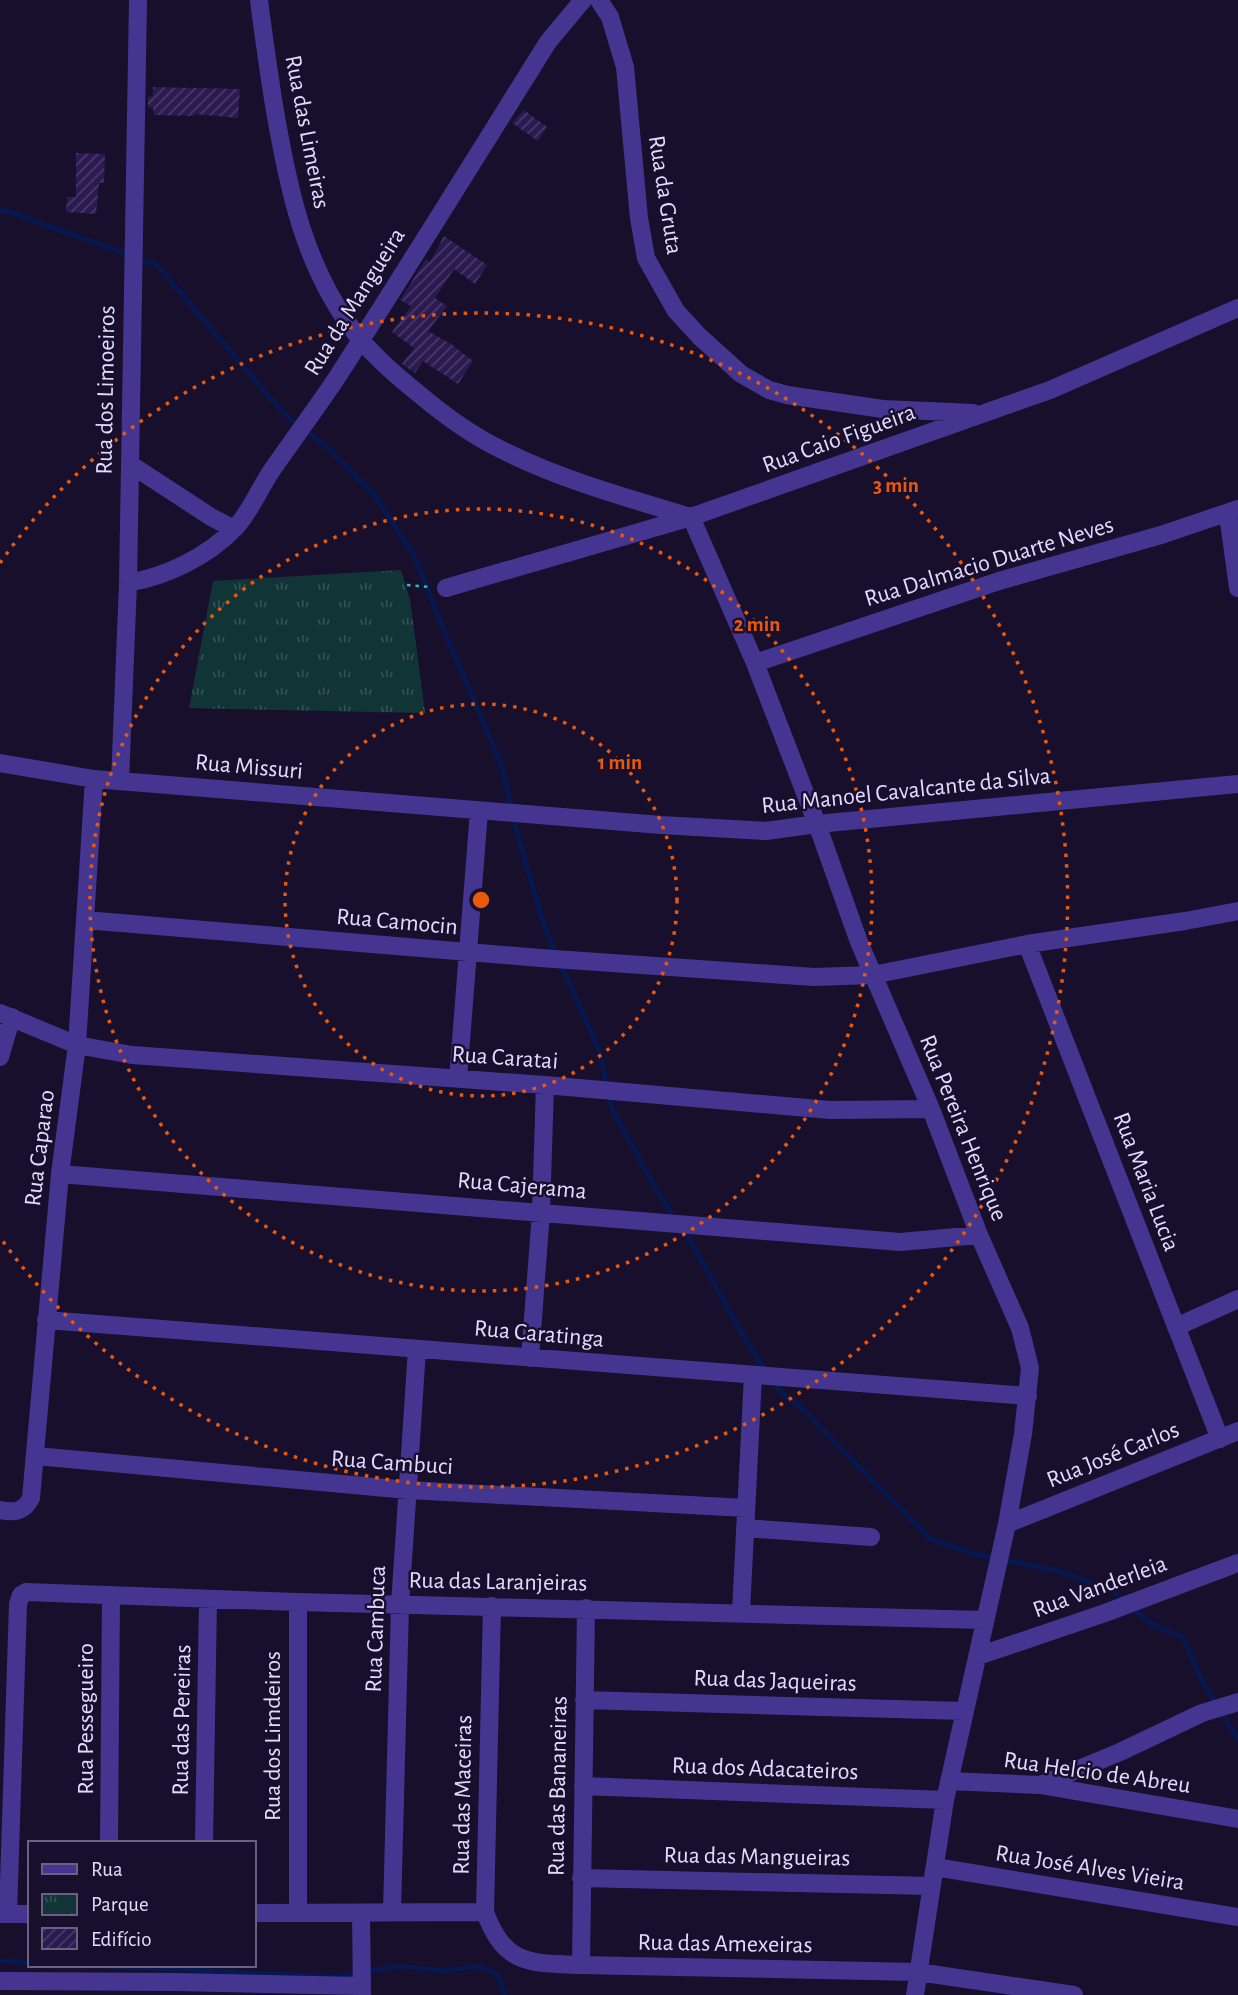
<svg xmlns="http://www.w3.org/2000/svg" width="1238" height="1995" font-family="'Alegreya Sans',sans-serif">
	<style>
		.park { fill: url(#park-tufts) }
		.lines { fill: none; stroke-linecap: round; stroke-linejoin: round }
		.stream { stroke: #06184f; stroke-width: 5 }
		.building { fill: url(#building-hatch) }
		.path { stroke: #26bec8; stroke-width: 2.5; stroke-dasharray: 3.5 5; stroke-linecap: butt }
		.minor { stroke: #443690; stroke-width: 18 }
		.ring { fill: none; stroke: #e8590c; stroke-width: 3.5; stroke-dasharray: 3.5 7 }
		.labels { text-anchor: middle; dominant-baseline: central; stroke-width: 5; stroke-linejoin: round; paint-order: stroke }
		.street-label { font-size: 24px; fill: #e3dbff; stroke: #180f2d }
		.centre { fill: #e8590c; stroke: #180f2d; stroke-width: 3.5 }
		.ring-label { font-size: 21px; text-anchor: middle; font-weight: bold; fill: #e8590c; stroke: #180f2d; stroke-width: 5; stroke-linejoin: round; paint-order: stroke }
	</style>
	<defs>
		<pattern id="park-tufts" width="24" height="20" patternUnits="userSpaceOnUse" patternTransform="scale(1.75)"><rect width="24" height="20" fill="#113437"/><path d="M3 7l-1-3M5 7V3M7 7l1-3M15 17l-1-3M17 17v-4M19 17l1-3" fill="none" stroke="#345155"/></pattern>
		<pattern id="building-hatch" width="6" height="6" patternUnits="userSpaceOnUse" patternTransform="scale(1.75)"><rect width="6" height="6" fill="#2b1950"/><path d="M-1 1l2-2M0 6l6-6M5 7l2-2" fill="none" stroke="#4a3a6a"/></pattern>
	</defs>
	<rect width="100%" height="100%" fill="#180f2d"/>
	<path class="park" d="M401,570L410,599L425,713L189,708L213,581Z"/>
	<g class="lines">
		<path class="stream" d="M0,211H7L129,255
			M138,259L157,265L283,413L328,448L376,497L416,559L438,616L502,766L518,837L545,928L599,1050L612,1109L658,1193L676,1220
			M682,1228C712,1274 733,1325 766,1370
			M773,1381L781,1392L805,1411L929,1538L974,1554L1055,1570L1114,1592L1124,1600
			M1131,1607L1151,1624L1183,1637L1202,1681L1238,1740
			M0,1961L30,1963
			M87,1965L336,1977L400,1966L446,1971L478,1966L497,1974L505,1995"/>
	</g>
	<path class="building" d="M153,87L240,89L238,118L194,114V116L154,115L153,108L148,107V97L153,96Z
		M524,110L547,127L538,141L512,123Z
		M76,153L105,154L104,183H99L96,214L66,212L67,197H76Z
		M444,236L487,265L475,284L454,269L435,298L447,306L428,331L451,344L473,361L458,384L423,361L415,373L402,364L414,348L392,332L411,306L400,300L426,259L430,262Z"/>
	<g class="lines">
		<path class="path" d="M407,585L429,587"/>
		<path class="minor" d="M259,0C263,33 268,66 273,99C287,184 304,272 361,340C378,360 399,378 419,394C445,416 471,435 502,450C562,480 627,498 691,517L755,663L817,824L859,942L931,1109L979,1235L1020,1328L1030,1368L1023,1434L1007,1524L945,1800L915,1995
			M599,0L610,17L625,67L639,218L646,258L676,311L700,337L741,374L769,390L787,395L883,409L973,413
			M130,464L211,517L234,529
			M1228,514L1238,588
			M128,583C167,576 207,557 235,528C251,511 259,489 272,470C293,440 315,410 336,379C408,267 478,154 548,42L583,0
			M446,588L691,517L1050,390L1238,308
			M755,663L999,581L1161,535L1238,509
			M0,763L94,779L661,825L766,831L817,824L1238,784
			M120,781L128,583L138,0
			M85,920L540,958L814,977L873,975L1027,944L1185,921L1238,911
			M1027,944L1220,1439
			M0,1013L77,1045L132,1055L545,1085L830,1110L931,1109
			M0,1057L12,1017
			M458,1079L479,811
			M60,1174L900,1242L979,1235
			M46,1320L1028,1396
			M1176,1327L1238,1299
			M530,1358L541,1212L545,1085
			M36,1456L408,1490L746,1508
			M0,1510C14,1513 24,1512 31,1498L60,1174L77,1045L94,779
			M1007,1524L1238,1431
			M745,1528L871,1537
			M492,1606L485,1912C504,1966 531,1963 581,1965L918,1972L1074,1995
			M741,1612L753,1375
			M978,1656L1105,1613L1238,1563
			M584,1700L964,1711
			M949,1781L1040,1785L1238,1819
			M1040,1785L1120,1752L1202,1713L1238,1702
			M583,1786L945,1800
			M109,1843L111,1595
			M204,1843L208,1599
			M935,1867L1238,1917
			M581,1878L932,1886
			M392,1912L400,1605L417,1349
			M254,1913L485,1912
			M298,1913V1602
			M361,1913L362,1995
			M0,1914H30
			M8,1914L18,1604L21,1595L26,1592L298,1602L985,1620
			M581,1965L586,1608
			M0,1981L175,1982L361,1986"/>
	</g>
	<g class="ring">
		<circle cx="481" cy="900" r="196"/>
		<circle cx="481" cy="900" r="391"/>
		<path d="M0 563A587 587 0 1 1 0 1237"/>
	</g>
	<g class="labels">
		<g class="street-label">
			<text transform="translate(307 132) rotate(79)">Rua das Limeiras</text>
			<text transform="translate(665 195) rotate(81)">Rua da Gruta</text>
			<text transform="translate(355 302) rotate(-58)">Rua da Mangueira</text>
			<text transform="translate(106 390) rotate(-89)">Rua dos Limoeiros</text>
			<text transform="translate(839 439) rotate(-20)">Rua Caio Figueira</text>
			<text transform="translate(989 562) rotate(-17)">Rua Dalmacio Duarte Neves</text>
			<text transform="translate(249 767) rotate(5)">Rua Missuri</text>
			<text transform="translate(906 791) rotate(-6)">Rua Manoel Cavalcante da Silva</text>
			<text transform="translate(397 922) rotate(5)">Rua Camocin</text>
			<text transform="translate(505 1058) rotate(4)">Rua Caratai</text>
			<text transform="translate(963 1128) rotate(68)">Rua Pereira Henrique</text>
			<text transform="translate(40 1148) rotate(-83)">Rua Caparao</text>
			<text transform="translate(1146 1182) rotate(69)">Rua Maria Lucia</text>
			<text transform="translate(522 1186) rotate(5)">Rua Cajerama</text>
			<text transform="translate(539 1334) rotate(5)">Rua Caratinga</text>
			<text transform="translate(1113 1455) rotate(-22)">Rua José Carlos</text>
			<text transform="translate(392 1463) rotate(4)">Rua Cambuci</text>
			<text transform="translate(498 1582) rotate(1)">Rua das Laranjeiras</text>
			<text transform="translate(1100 1587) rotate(-20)">Rua Vanderleia</text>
			<text transform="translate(376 1629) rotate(-88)">Rua Cambuca</text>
			<text transform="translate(775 1681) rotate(2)">Rua das Jaqueiras</text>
			<text transform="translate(86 1719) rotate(-90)">Rua Pessegueiro</text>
			<text transform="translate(182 1720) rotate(-89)">Rua das Pereiras</text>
			<text transform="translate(273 1736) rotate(-90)">Rua dos Limdeiros</text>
			<text transform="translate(765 1769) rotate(2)">Rua dos Adacateiros</text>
			<text transform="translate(1097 1773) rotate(8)">Rua Helcio de Abreu</text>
			<text transform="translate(558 1786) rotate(-89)">Rua das Bananeiras</text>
			<text transform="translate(463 1795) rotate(-89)">Rua das Maceiras</text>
			<text transform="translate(757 1857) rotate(1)">Rua das Mangueiras</text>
			<text transform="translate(1090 1868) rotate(9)">Rua José Alves Vieira</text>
			<text transform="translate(725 1944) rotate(1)">Rua das Amexeiras</text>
		</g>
	</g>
	<circle cx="481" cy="900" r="10" class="centre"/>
	<g class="ring-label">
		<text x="896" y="492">3 min</text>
		<text x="757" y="631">2 min</text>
		<text x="620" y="769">1 min</text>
	</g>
	<rect x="28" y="1841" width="228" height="126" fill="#180f2d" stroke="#696181" stroke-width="2"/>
	<rect x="42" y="1864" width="35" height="10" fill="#443690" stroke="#696181" stroke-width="2"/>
	<text x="91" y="1876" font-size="21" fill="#e3dbff">Rua</text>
	<rect x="42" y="1894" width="35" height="21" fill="url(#park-tufts)" stroke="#696181" stroke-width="2"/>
	<text x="91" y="1911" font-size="21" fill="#e3dbff">Parque</text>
	<rect x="42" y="1928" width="35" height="21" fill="url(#building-hatch)" stroke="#696181" stroke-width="2"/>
	<text x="91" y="1946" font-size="21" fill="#e3dbff">Edifício</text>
</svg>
